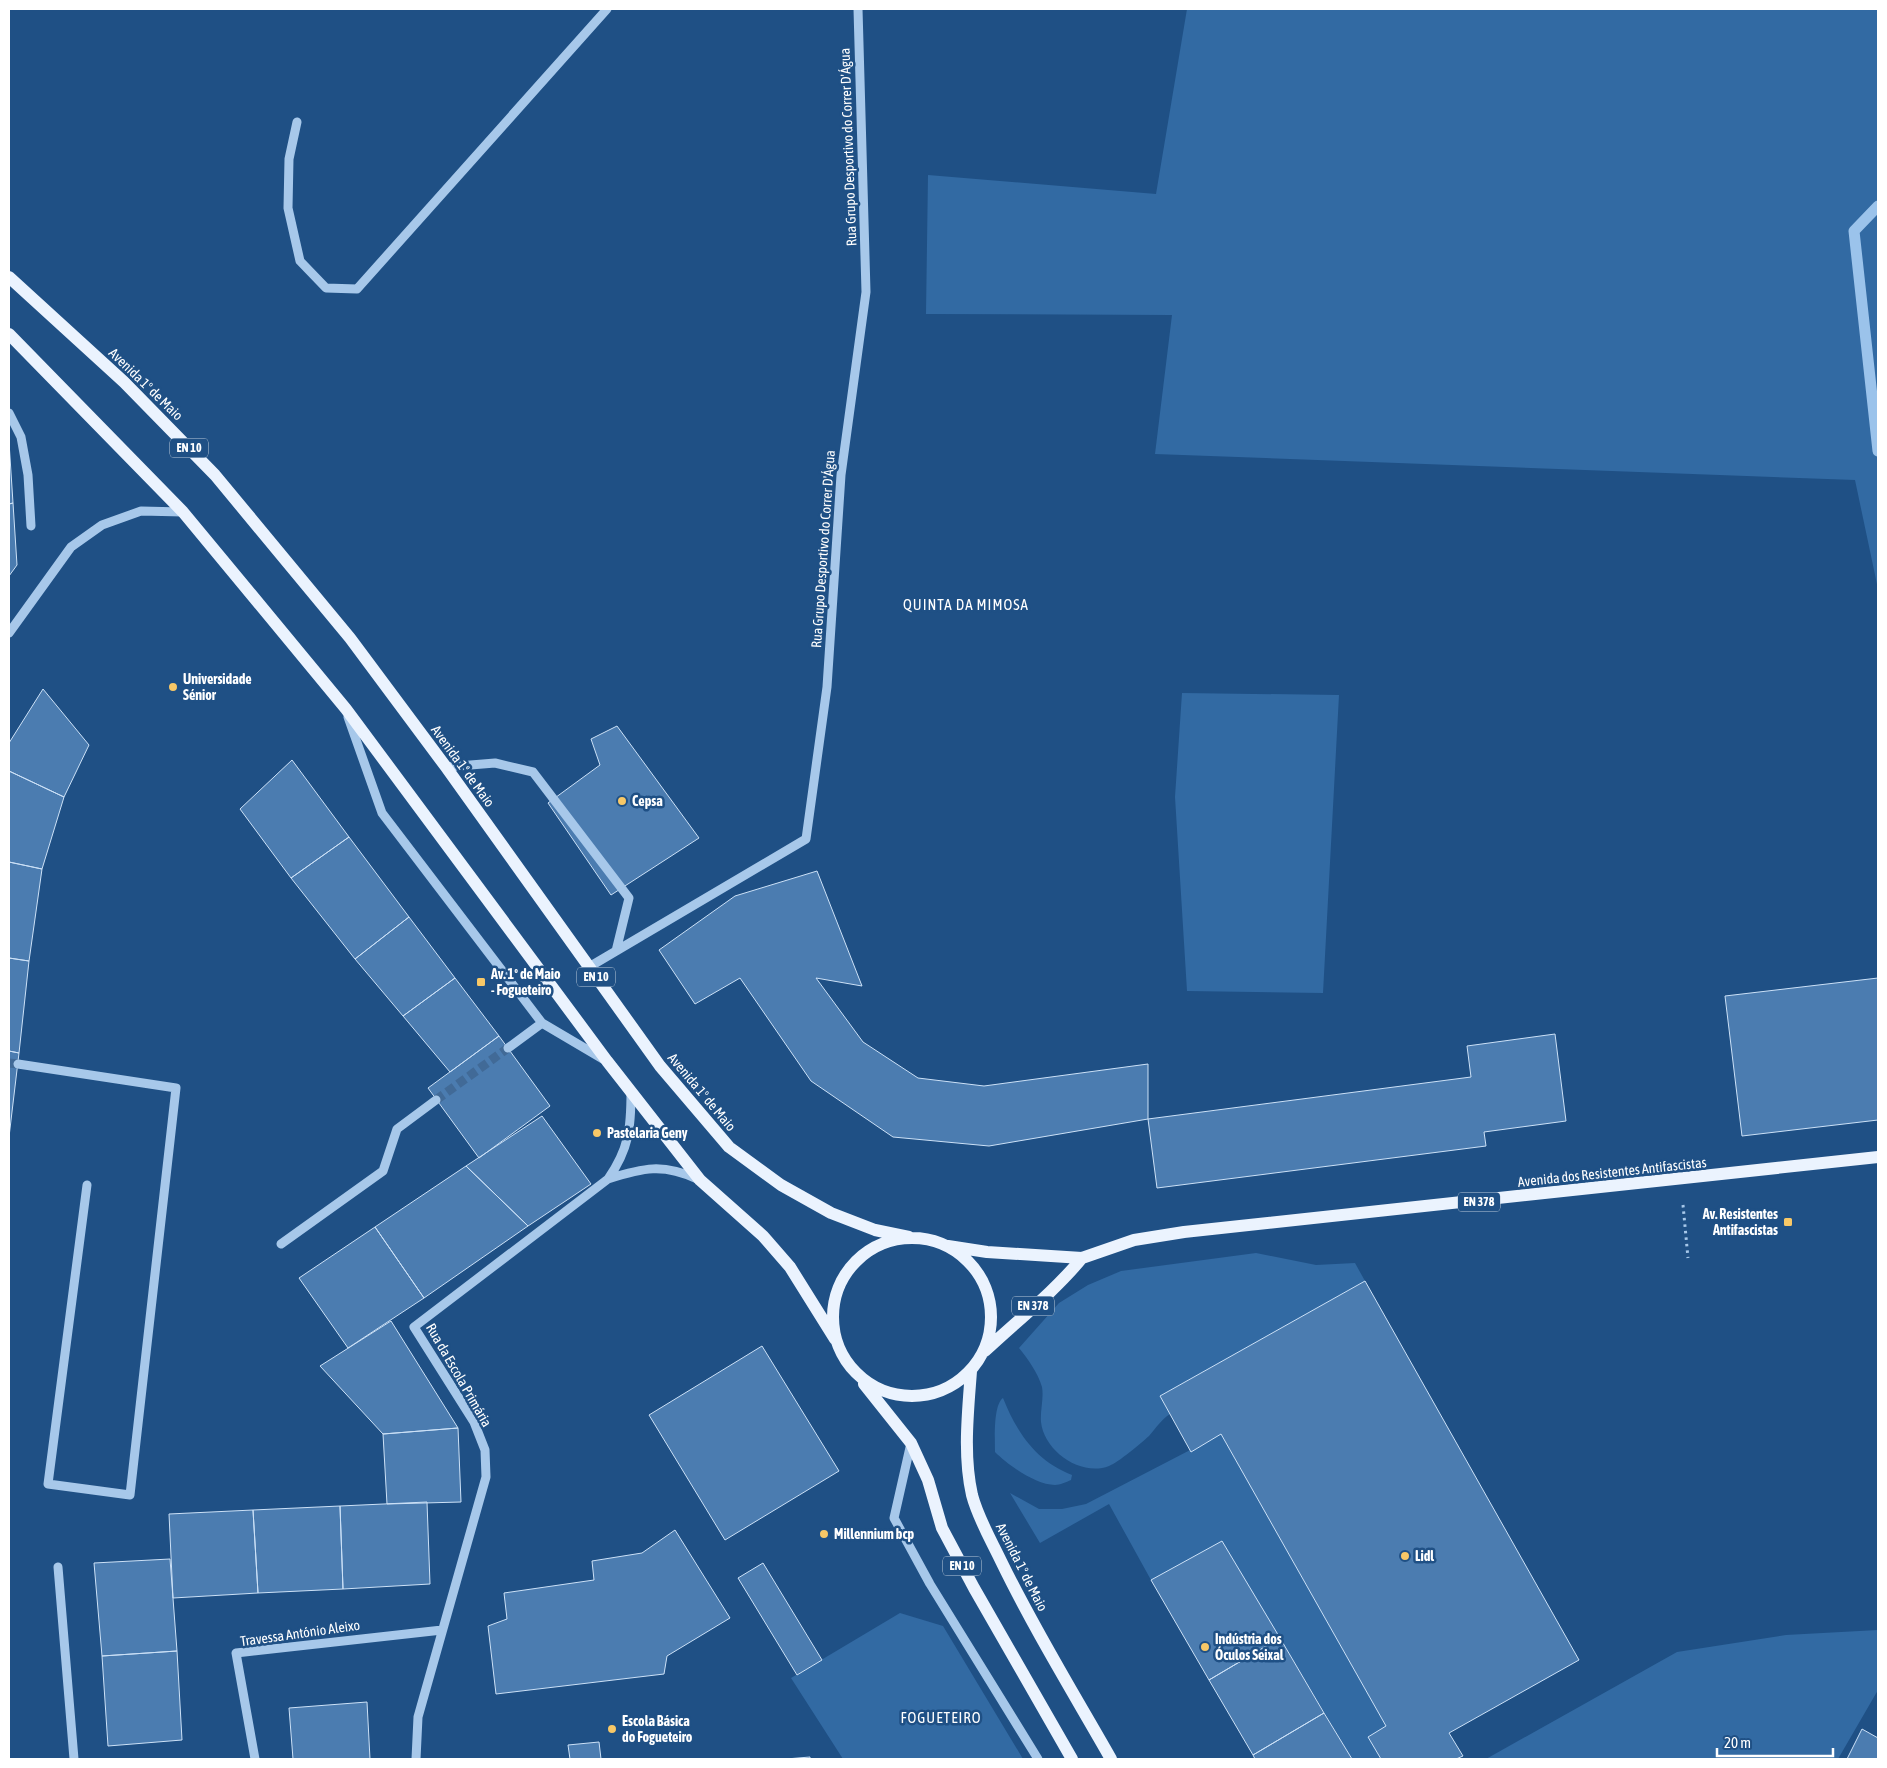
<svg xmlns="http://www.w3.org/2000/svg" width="1887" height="1768" font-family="'Asap Condensed',sans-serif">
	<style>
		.green { fill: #326aa3 }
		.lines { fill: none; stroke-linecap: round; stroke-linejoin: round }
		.stream { stroke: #9bc3eb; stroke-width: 11 }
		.building { fill: #4b7cb0; stroke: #cce1f7 }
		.minor-tunnel { stroke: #416a97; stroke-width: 9; stroke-dasharray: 9 4.5; stroke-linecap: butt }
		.path { stroke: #a7c8ea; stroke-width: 3; stroke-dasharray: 2.5 4; stroke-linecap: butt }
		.minor { stroke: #a7c8ea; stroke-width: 9 }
		.major { stroke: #ebf3fe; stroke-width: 12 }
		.poi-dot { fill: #f8c867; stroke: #1f5085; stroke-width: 2 }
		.labels { text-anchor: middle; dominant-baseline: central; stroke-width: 5; stroke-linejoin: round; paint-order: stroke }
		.shield { fill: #1f5085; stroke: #bccada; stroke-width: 1 }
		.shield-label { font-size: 12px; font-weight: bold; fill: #fff }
		.street-label { font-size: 14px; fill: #fff; stroke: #1f5085 }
		.poi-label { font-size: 14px; font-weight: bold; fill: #fff; stroke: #1f5085; text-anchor: start }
		.neighbourhood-label { font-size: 15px; letter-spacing: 1px; fill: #fff; stroke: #1f5085 }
	</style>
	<rect width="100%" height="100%" fill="#1f5085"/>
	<path class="green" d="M1187,9H1878V589L1855,480L1155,454L1172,315L926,314L928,175L1156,194Z
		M1182,693L1339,695L1323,993L1187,991L1175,797Z
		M1256,1253L1316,1265L1355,1263L1365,1281L1160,1396L1170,1414C1161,1420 1156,1428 1149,1436C1140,1444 1119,1462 1109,1466C1081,1477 1044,1451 1041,1422C1040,1411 1044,1398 1042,1387C1038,1373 1028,1359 1019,1348L1059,1303L1088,1285L1121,1271Z
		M1003,1398C1017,1433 1036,1461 1072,1475L1071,1480C1066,1482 1060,1485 1055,1485C1036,1485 1008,1465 995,1452C995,1440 993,1405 1003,1398Z
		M1221,1434L1386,1726L1369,1737L1381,1759H1352L1280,1638L1151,1580L1109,1504L1040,1543L1010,1493L1039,1509H1062L1086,1504Z
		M900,1613L943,1626L1023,1759H843L791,1678Z
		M1878,1630V1690L1838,1759H1486L1677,1652L1786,1635Z"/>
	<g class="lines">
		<path class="stream" d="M1878,206L1854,231L1878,451"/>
	</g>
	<path class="building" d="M9,442L13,503L9,504Z
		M13,503L17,565L9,576V504Z
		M43,689L89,745L64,797L9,771V743Z
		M617,726L699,838L611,895L548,803L600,765L591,739Z
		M292,760L349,837L291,878L240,809Z
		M9,771L64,797L42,869L9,862Z
		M349,837L409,917L355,959L291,878Z
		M9,862L42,869L29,961L9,958Z
		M817,871L862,986L816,978L863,1042L918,1078L984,1086L1148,1064V1119L989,1146L893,1137L811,1081L740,978L695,1004L659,950L735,896Z
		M409,917L455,978L403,1016L355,959Z
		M9,958L29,961L19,1053L9,1051Z
		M455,978L499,1036L450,1072L403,1016Z
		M1878,978V1120L1742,1136L1725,996Z
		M1555,1034L1566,1121L1484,1132L1486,1146L1157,1188L1148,1119L1471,1077L1467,1046Z
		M499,1036L550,1106L479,1158L428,1088Z
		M9,1051L19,1053L9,1137Z
		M542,1116L591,1184L528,1226L466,1166Z
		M466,1166L528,1226L424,1298L375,1227Z
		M375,1227L424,1298L348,1348L299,1278Z
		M1365,1281L1579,1660L1449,1733L1463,1756L1456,1759H1381L1368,1737L1386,1726L1221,1434L1191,1452L1160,1396Z
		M391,1321L458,1428L383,1434L320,1366Z
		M762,1346L839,1471L725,1540L649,1415Z
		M458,1428L461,1502L387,1504L383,1434Z
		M427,1502L430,1584L343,1589L340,1506Z
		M340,1506L343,1589L258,1593L253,1510Z
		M253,1510L258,1593L173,1598L169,1514Z
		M675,1530L730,1618L667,1656L664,1674L496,1694L488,1626L507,1619L504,1593L594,1580L592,1561L642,1553Z
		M1222,1541L1280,1638L1209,1680L1151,1580Z
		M170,1559L177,1651L102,1656L94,1563Z
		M763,1563L822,1660L797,1675L738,1578Z
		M1280,1638L1324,1713L1253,1755L1209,1680Z
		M177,1651L182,1740L108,1746L102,1656Z
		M367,1702L370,1759H293L289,1708Z
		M1324,1713L1352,1759H1255L1253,1755Z
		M1862,1729L1878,1738V1759H1847Z
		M599,1742L601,1759H570L568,1745Z
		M810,1757V1759H786Z"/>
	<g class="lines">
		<path class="minor-tunnel" d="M9,1063L18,1064
			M436,1100L508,1048"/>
		<path class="path" d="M1683,1205L1688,1258"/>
		<path class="minor" d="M297,122L289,159L288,208L300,261L326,288L357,289L607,9
			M9,413L21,437L28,475L31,526
			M9,633L71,547L102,525L141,511L183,512
			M348,717L382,813L542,1023L603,1059
			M446,767L495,763L533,772L629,898L616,951
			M589,967L806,839L827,687L841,475L866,292L858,9
			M508,1048L542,1023
			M18,1064L176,1088L130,1495L48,1484L87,1185
			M608,1179C643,1168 663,1163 697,1179
			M281,1244L383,1171L397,1129L436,1100
			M911,1443L894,1518L930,1584L1038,1759
			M58,1567L74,1759
			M255,1759L236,1653L442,1630
			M416,1759L418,1717L486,1477L485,1450L474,1422L414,1327L608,1179C629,1149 631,1128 631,1092"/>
		<path class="major" d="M9,277L124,382L215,475L350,638L446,767L660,1066L729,1147L781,1185L831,1213L875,1230L909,1237
			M9,334L183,512L270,617L346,709L607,1061L700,1180L763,1236L790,1267L835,1339
			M833 1317a79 79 0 1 1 158 0a79 79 0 1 1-158 0Z
			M948,1246L987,1252L1082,1258L1134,1240L1184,1232L1878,1157
			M985,1351C1018,1320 1054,1292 1082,1258
			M971,1371C968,1412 963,1455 972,1495C978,1518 991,1540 1001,1561C1034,1629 1074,1694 1111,1759
			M864,1384L911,1443L928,1480L942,1528L974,1588L1072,1759"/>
	</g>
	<g class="poi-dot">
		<circle cx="173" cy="687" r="5"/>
		<circle cx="622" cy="801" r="5"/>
		<rect x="476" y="977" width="10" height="10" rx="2.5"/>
		<circle cx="597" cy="1133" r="5"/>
		<rect x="1783" y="1217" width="10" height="10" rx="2.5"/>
		<circle cx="824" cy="1534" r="5"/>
		<circle cx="1405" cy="1556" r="5"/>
		<circle cx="1205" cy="1647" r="5"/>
		<circle cx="612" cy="1729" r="5"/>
	</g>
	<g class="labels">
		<g class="shield">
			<rect x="170" y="438.5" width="38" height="19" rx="4"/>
			<rect x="577" y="967.5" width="38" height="19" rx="4"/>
			<rect x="1458" y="1192.5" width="42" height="19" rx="4"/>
			<rect x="1012" y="1296.5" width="42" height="19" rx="4"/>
			<rect x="943" y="1556.5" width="38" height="19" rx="4"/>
		</g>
		<g class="shield-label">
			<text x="189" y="448">EN 10</text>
			<text x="596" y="977">EN 10</text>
			<text x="1479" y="1202">EN 378</text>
			<text x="1033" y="1306">EN 378</text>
			<text x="962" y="1566">EN 10</text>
		</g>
		<g class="street-label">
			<text transform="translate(848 147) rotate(-92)">Rua Grupo Desportivo do Correr D'Água</text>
			<text transform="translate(146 384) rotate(44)">Avenida 1º de Maio</text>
			<text transform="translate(823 549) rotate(-86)">Rua Grupo Desportivo do Correr D'Água</text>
			<text transform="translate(463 766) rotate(54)">Avenida 1º de Maio</text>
			<text transform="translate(702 1092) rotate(50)">Avenida 1º de Maio</text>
			<text transform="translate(1612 1172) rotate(-6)">Avenida dos Resistentes Antifascistas</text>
			<text transform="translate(459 1375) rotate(60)">Rua da Escola Primária</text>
			<text transform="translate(1022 1567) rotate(63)">Avenida 1º de Maio</text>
			<text transform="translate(300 1633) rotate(-8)">Travessa António Aleixo</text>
		</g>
		<g class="poi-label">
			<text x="183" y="679">Universidade<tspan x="183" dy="16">Sénior</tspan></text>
			<text x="632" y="801">Cepsa</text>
			<text x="491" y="974">Av. 1º de Maio<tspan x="491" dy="16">- Fogueteiro</tspan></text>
			<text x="607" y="1133">Pastelaria Geny</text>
			<text x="1778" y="1214" text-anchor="end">Av. Resistentes<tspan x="1778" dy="16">Antifascistas</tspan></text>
			<text x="834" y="1534">Millennium bcp</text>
			<text x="1415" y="1556">Lidl</text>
			<text x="1215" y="1639">Indústria dos<tspan x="1215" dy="16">Óculos Seixal</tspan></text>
			<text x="622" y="1721">Escola Básica<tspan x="622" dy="16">do Fogueteiro</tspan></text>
		</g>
		<g class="neighbourhood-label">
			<text x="966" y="604">QUINTA DA MIMOSA</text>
			<text x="941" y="1717">FOGUETEIRO</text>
		</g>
	</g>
	<rect width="1887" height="1768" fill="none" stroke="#ffffff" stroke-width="20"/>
	<path d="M1717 1748v8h116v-8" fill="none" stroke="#ffffff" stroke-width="2.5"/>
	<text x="1724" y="1748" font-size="15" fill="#ffffff" stroke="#1f5085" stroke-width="4" paint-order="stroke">20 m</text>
</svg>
